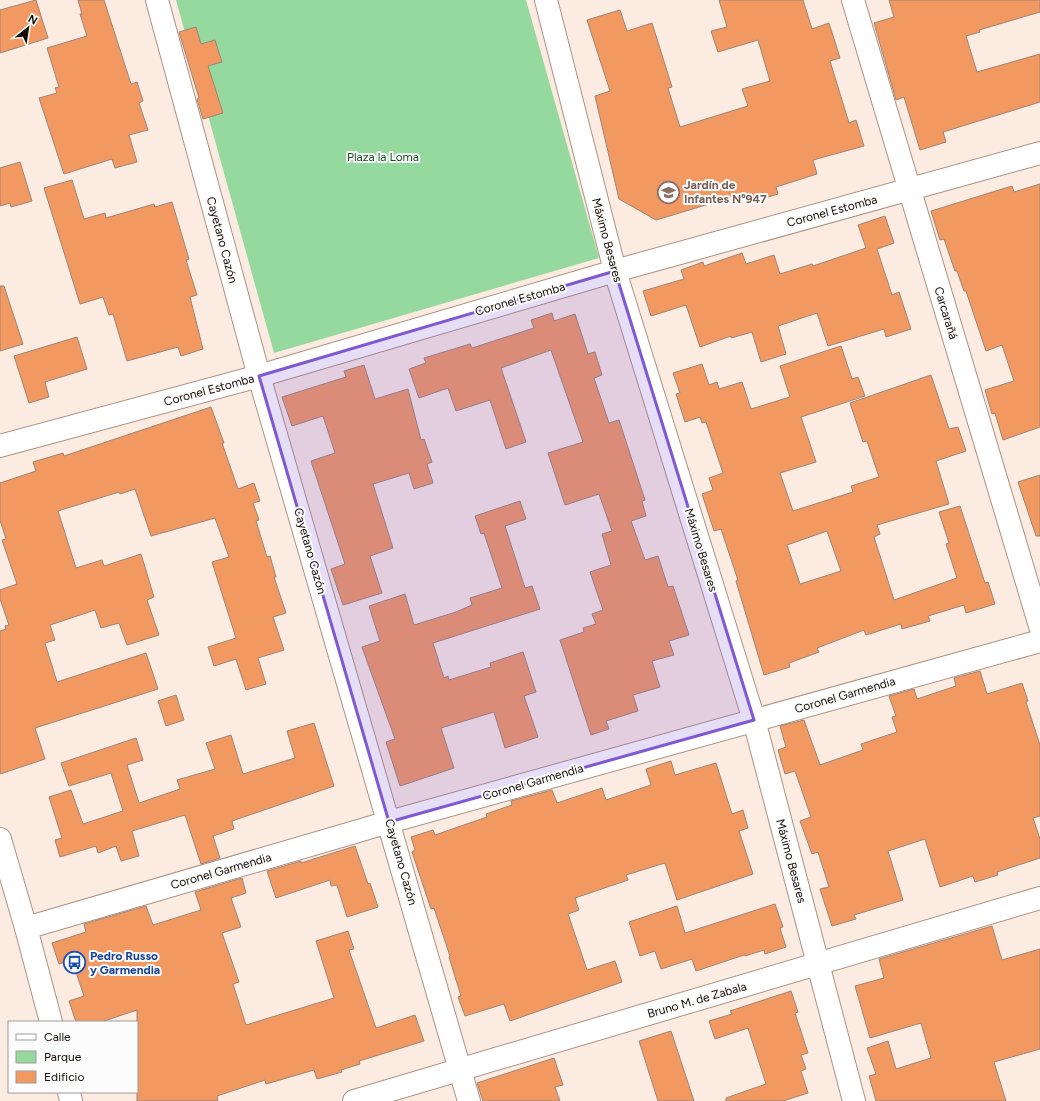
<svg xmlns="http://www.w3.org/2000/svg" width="1040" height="1101" font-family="Figtree,sans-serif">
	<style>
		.green { fill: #96d99f }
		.building { fill: #f29962; stroke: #9e8476; fill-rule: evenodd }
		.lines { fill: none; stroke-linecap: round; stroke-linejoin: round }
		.minor-casing { stroke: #ac9283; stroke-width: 24 }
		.tertiary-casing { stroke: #ac9283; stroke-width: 24 }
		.minor { stroke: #fff; stroke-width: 22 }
		.tertiary { stroke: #fff; stroke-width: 22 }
		.marked { fill: #7f59d3; fill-opacity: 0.2; stroke: #7f59d3; stroke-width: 3; stroke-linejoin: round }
		.labels { text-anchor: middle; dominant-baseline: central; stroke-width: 4; stroke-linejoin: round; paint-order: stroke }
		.park-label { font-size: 12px; fill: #134f22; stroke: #fcfcfc }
		.education-label { font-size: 12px; font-weight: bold; fill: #785e54; stroke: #fcfcfc; text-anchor: start }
		.street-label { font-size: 12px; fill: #140b06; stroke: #fcfcfc }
		.transit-label { font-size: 12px; font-weight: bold; fill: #164399; stroke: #fcfcfc; text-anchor: start }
	</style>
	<rect width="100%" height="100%" fill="#fcebe1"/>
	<path class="green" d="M176,0H526L599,258L274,353Z"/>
	<path class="building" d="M36,0L48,38L0,53V10Z
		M78,0H104L131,84L137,82L143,101L139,103L148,130L129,135L137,162L115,168L112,159L64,174L39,98L57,93L55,88L59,87L47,48L87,36L80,14H82Z
		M719,0H803L812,29L829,23L840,58L830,61L849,123L856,120L864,146L813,160L817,174L776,187L778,194L758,200L757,195L730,203L729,198L656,220L619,199L595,96L610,91L587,20L620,10L627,31L652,23L672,87L668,88L680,127L748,106L742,89L770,81L758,40L718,52L711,31L727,27Z
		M889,0H1040V12L979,30L980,32L966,36L977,72L1040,54V102L943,132L946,142L920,150L904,97L896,100L874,23L894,17Z
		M196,27L201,44L215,40L222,62L208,66L223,113L203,119L197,99L199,98L179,32Z
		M20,162L32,201L11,207L10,203L0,206V168Z
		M72,180L84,219L105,213L106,218L154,204L155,207L172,202L189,259L186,260L197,295L190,297L203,349L181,356L178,347L127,361L113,314L109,315L103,297L80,304L44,188Z
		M1040,184V427L1003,440L995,413L992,414L985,390L1014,381L1002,345L986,351L966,291H964L957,271H955L944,239L940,240L931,211L1012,186L1014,192Z
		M885,216L894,243L877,249L892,295L899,292L911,329L886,337L884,329L828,346L817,313L778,326L786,354L761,362L752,332L731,338V336L700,347L686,305L651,316L643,291L684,279L681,270L703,262L704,266L742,253L746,264L774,255L780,274L812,264L813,266L866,248L858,225Z
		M0,286H4L23,344L0,351Z
		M552,313L554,321L575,314L588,354L595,352L602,375L594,378L609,423L619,420L645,500L642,501L646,516L631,521L645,560L658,556L668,587L673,586L689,635L669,641L674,655L652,661L660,687L633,695L638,711L606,721L609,729L591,735L560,640L584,632L583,628L596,624L592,614L603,610L590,572L611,565L602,534L612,531L599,494L565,505L548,453L583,442L551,350L501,368L526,442L506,449L490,400L456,411L448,388L419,398L409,369L426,363L424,358L470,344L472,348L534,328L531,320Z
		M77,337L87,369L45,382L49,397L29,403L14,356Z
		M841,346L852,379L858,377L865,396L801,417L816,462L780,473L793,511L853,492L851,486L879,477L867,441L863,442L850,403L931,375L949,429L958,427L966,451L936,461L949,504L877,525L880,534L874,537L894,600L957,578L946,544L949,543L939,512L960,506L985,583L988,582L995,604L966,613L964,605L928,616L930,621L902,629L901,624L866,635L864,630L817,648L819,652L789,663L790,667L764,675L736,581L738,580L721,529L714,531L702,494L713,490L709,478L723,473L706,422L702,423L700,417L685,422L676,394L680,393L673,373L702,364L709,385L717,382L719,389L742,382L751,409L790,397L780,366ZM827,531L841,571L800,584L787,545Z
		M364,365L375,399L408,389L421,440L424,439L432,462L427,464L433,483L414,489L409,473L373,484L393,548L370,556L382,593L343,605L331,569L345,564L311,461L335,453L323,416L292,426L282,397L346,377L344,371Z
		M211,407L224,443H222L238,489L254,483L260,501L253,503L259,520L256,521L267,557L270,556L276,577H274L286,613L273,617L284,650L258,658L266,684L246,690L236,659L214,666L208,647L236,638L212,562L229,557L215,518L151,536L135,489L120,494L119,492L58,511L76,568L102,560L104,566L141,554L154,597L147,600L159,635L127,645L119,623L101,628L95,610L50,625L55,640L45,643L57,682L146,653L158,689L35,728L45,759L0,774V631L6,629L5,626L9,625L0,599V590L17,584L2,540L6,539L0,520V483L36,471L33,462L63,453L64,456Z
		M1040,475V536H1036L1018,482Z
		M520,501L526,519L505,526L525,588L532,586L540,609L433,643L444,678L448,676L449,680L491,667L490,663L523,652L536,692L524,696L538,737L505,748L494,712L441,728L454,768L400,786L386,742L395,739L362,647L380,641L369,606L405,594L414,625L456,612L472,605L470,598L502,588L484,533L481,534L475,516Z
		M980,671L987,694L1022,683L1028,701L1026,702L1040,745V816L1033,818L1040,839V858L997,872L998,875L975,882L973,876L940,887L925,839L888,851L903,900L854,915L856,919L832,926L820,889L829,887L818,852L812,854L800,821L811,817L795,771L785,774L778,750L786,747L780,726L804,720L820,765L863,750L861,744L897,732L892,717L896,716L889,696L914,689L917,699L956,686L954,678Z
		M176,695L184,720L166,726L158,701Z
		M314,723L334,786L232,821L234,829L213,836L220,858L201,864L185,815L132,831L139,856L121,861L116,846L98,853L96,846L60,857L55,840L62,838L49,797L71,790L83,824L123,811L111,773L69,786L61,763L136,738L143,760L127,765L139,803L180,789L177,780L215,769L206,743L231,735L243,774L295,758L287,731Z
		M671,761L675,775L716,763L732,814L743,810L748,828L739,831L753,874L677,900L665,863L626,875L628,880L575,898L579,910L568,914L587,970L615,961L622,982L510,1021L504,1004L465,1016L458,997L461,996L449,957L450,956L434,908L431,909L412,852L415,850L411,837L433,830L435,835L487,817L486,814L512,805L511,801L552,790L557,803L602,788L606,800L651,785L646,769Z
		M355,846L368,884L370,883L378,907L347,917L337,885L331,886L330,880L276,898L267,871L301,861V863Z
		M242,878L246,893L231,898L241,927L222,933L239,982L233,984L246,1025L334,998L316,941L348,931L354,949L349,950L376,1028L415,1015L424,1041L359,1061L360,1064L341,1070L342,1072L317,1079L314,1070L266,1084L265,1080L217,1096L218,1101H137V1010L101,1022H76L69,1001L84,996L72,960L59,964L52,943L86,932L84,924L146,906L153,925L201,910L195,892Z
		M775,904L783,927L780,928L786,947L765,954L764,950L745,956L744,955L696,971L692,959L661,969L655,951L640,956L629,922L677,906L685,933Z
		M992,926L1002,960L1040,949V1049L994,1062L1006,1101H876L869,1076L876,1074L867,1048L888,1041L896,1069L931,1058L921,1023L870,1038L855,986L884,978L879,959Z
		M791,991L798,1012L795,1013L808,1053L801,1055L806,1069L801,1071L808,1093L783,1101H726V1098L766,1084L748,1028L715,1039L709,1021L732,1014L730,1011Z
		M671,1031L694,1101H658L639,1041Z
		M554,1058L563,1085L555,1087L560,1101H483L477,1083Z"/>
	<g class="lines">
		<defs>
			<path id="minor" d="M157,0L259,376L469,1101
				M546,0L615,271L754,720L854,1101
				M853,0L1040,626
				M0,446L259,376L615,271L1040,153
				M26,928L389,822L1040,641
				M354,1101L1040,898"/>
			<path id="tertiary" d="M0,839L26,928L51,1022
				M69,1092L71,1101"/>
		</defs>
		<use href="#minor" class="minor-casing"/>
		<use href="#tertiary" class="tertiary-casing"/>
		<use href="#minor" class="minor"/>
		<use href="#tertiary" class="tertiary"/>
	</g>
	<path class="marked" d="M615,271L754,720L389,822L259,376Z"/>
	<defs>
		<symbol id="school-ring" viewBox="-11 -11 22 22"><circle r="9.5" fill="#fcfcfc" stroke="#8d6e63" stroke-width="1.5"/><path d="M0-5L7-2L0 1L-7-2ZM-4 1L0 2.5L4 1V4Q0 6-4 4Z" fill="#8d6e63"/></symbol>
		<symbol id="bus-ring" viewBox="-11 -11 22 22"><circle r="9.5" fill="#fcfcfc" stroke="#1a4fb4" stroke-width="1.5"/><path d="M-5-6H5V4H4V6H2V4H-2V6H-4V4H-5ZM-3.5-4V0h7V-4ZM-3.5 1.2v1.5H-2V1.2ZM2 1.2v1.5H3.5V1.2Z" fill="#1a4fb4"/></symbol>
	</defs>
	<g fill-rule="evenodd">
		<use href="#school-ring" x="656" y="180" width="25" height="25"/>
		<use href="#bus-ring" x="62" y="950" width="25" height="25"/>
	</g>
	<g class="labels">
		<g class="park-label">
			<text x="383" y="157">Plaza la Loma</text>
		</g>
		<g class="education-label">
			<text x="684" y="185">Jardín de<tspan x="684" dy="14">Infantes Nº947</tspan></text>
		</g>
		<g class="street-label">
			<text transform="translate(832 211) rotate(-15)">Coronel Estomba</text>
			<text transform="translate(222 240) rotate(75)">Cayetano Cazón</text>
			<text transform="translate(607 240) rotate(75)">Máximo Besares</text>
			<text transform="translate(520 299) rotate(-16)">Coronel Estomba</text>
			<text transform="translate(946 313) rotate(73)">Carcarañá</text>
			<text transform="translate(209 390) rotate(-15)">Coronel Estomba</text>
			<text transform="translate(701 550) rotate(73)">Máximo Besares</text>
			<text transform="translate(310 551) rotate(74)">Cayetano Cazón</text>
			<text transform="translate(845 695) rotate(-16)">Coronel Garmendia</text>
			<text transform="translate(533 782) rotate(-16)">Coronel Garmendia</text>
			<text transform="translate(791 861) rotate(75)">Máximo Besares</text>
			<text transform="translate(401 862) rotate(74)">Cayetano Cazón</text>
			<text transform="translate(221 871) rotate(-16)">Coronel Garmendia</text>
			<text transform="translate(697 1000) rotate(-16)">Bruno M. de Zabala</text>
		</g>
		<g class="transit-label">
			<text x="90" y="956">Pedro Russo<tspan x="90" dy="14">y Garmendia</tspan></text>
		</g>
	</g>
	<rect x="8" y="1021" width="130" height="72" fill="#fcfcfc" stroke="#9f9c9a"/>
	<rect x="16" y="1034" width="20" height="6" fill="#ffffff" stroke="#9f9c9a"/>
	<text x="44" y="1041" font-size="12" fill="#140b06">Calle</text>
	<rect x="16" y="1051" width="20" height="12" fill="#96d99f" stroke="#9f9c9a"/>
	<text x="44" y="1061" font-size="12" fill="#140b06">Parque</text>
	<rect x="16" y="1071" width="20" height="12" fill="#f29962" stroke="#9f9c9a"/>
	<text x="44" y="1081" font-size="12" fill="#140b06">Edificio</text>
	<g transform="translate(28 28) rotate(30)" stroke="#fcfcfc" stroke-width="3" paint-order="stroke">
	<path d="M0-3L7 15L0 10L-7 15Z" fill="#140b06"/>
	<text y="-6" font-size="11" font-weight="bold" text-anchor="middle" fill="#140b06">N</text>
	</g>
</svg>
